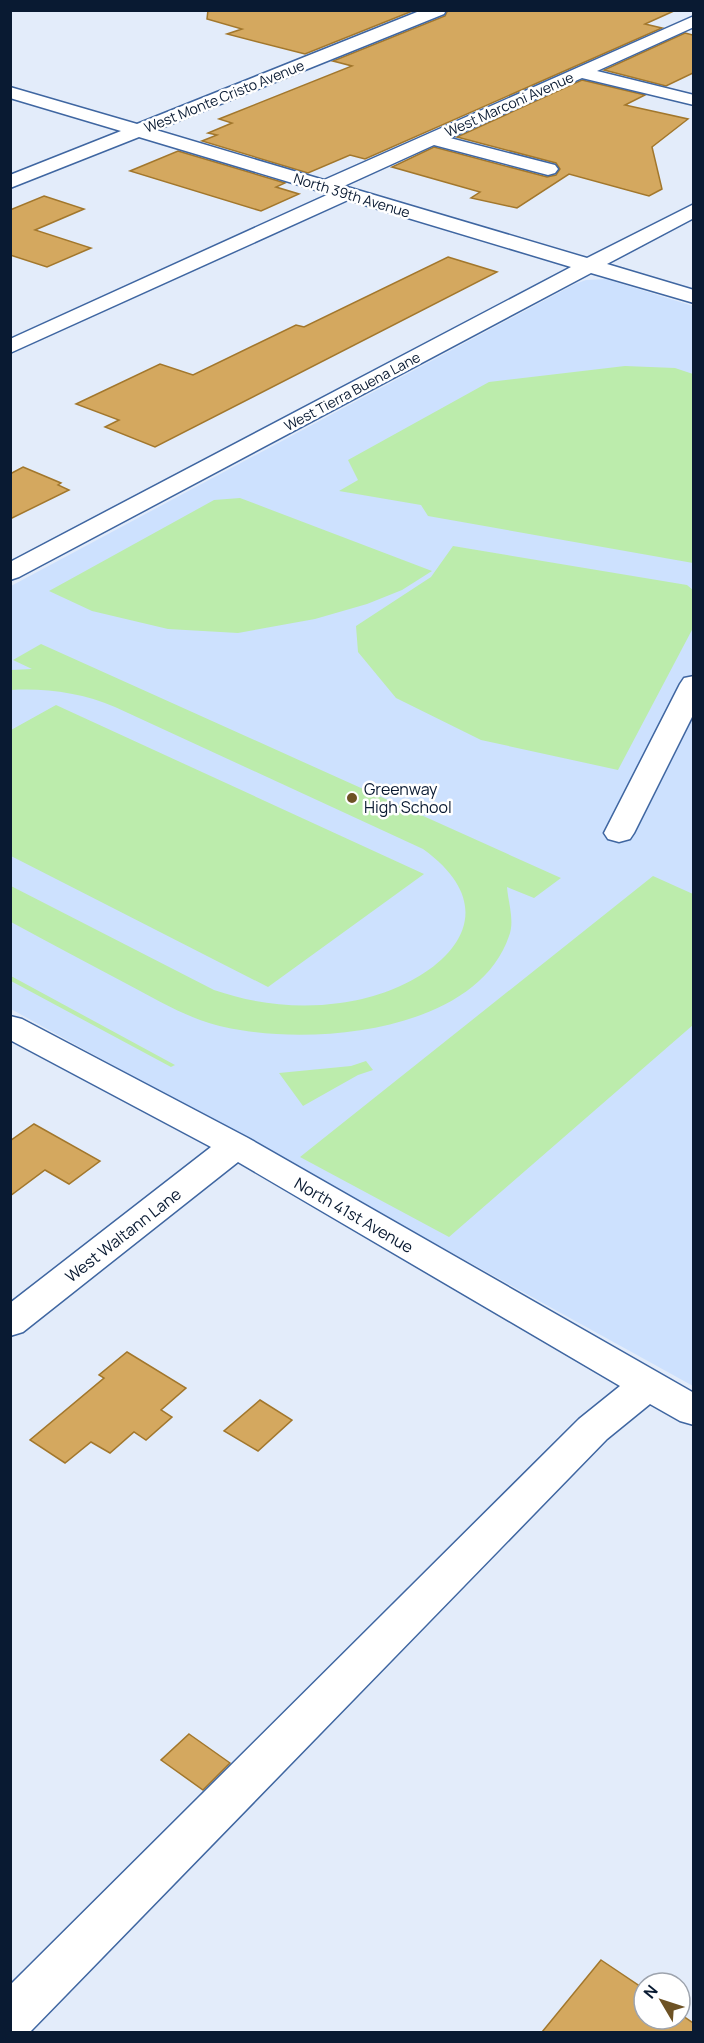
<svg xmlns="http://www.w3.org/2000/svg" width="704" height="2043" font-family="Manrope,sans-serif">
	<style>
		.built { fill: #cde1fe }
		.green { fill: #bcecac }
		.building { fill: #d4a85f; stroke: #a2772c; stroke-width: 1.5 }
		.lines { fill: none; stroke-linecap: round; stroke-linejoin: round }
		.minor-casing { stroke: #3f66a1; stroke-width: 3 }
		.minor { fill: #fff; fill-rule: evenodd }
		.poi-dot { fill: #6d5224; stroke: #fff; stroke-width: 2 }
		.labels { text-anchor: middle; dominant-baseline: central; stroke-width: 5; stroke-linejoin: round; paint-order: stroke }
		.far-street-label { font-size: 14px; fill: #091a32; stroke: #fff }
		.poi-label { font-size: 16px; fill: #091a32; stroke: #fff; text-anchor: start }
		.street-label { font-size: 16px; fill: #091a32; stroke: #fff }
	</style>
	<rect width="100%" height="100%" fill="#e3ecfa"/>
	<path class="built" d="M606,279L693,306V1386L11,1009V586L575,284L586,280Z"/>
	<path class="green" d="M625,366L675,368L693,374V563L428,516L421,505L339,491L358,480L348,460L489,382Z
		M240,498L432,571L402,590L367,604L315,619L238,633L168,629L92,611L49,591L214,500Z
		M453,546L687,585L693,590V628L618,770L481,740L396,698L358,652L356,626L431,577Z
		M41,644L561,878L534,898L507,887C508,902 515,921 509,936C475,1037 294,1049 209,1023C180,1014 154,998 127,984C88,963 49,943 11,922V886L214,990C255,1004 297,1009 340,1003C424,993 524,922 423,849L115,707C82,693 46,688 11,690V670L32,669L13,660Z
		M56,705L424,874L268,987L11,856V730Z
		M653,876L693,894V1025L449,1237L300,1157Z
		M10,976H11L175,1065L171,1067L11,981Z
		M366,1061L373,1070L358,1075L303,1106L279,1073L351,1066Z"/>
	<path class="building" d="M208,10H415L305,54L227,34L242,29L207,19Z
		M448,10H676L645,24L662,28L365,159L350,155L308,173L202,141L217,135L208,133L232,123L219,119L352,66L333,61L445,16Z
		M685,33L693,35V73L666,86L604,70Z
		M582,80L645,95L625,105L688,119L652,147L662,189L649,196L569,174L517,208L471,198L480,192L392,167L434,147L547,177L556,175L560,169L556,163L457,137Z
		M178,151L285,183L276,187L299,194L261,211L130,171Z
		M44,196L84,209L35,230L91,248L47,267L10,255V210Z
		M448,257L497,272L155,447L105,427L119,420L76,404L160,364L193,375L296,325L304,327Z
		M23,467L61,483L58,485L69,490L10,519V474Z
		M34,1124L100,1161L69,1184L45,1170L10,1196V1141Z
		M127,1352L186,1388L161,1410L172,1417L146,1440L134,1432L110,1453L91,1442L65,1463L30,1440L104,1378L99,1375Z
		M260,1400L292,1420L258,1451L224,1431Z
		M189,1734L230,1763L203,1790L161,1760Z
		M601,1960L644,1989V2019H680V2014L693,2023V2032H542Z"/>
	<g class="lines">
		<defs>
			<path id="minor" d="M422,10H446L444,14L156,130L324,180L694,16V27L597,71L694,95V105L582,78L450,138L555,165L558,169L555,173L548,175L434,145L344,186L587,258L694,204V218L607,264L694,290V303L591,273L19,577L10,580V562L571,267L348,200L10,353V339L329,194L139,137L10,188V175L121,131L10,98V87L137,124Z
				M694,676V713L634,833L630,839L619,842L608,839L604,833L680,684L684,678Z
				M10,1016L22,1019L248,1138L694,1393V1425L680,1421L650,1404L607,1439L30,2032H10V1985L579,1419L620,1386L238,1162L23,1332L10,1336V1303L211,1147L10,1040Z"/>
		</defs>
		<use href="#minor" class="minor-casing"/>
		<use href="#minor" class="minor"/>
	</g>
	<circle class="poi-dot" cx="352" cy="798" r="6"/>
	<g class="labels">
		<g class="far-street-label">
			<text transform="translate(224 96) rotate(-22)">West Monte Cristo Avenue</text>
			<text transform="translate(509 104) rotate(-24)">West Marconi Avenue</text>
			<text transform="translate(352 195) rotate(17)">North 39th Avenue</text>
			<text transform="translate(352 391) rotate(-28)">West Tierra Buena Lane</text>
		</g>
		<g class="poi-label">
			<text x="364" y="789">Greenway<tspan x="364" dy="18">High School</tspan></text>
		</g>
		<g class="street-label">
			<text transform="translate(354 1215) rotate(30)">North 41st Avenue</text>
			<text transform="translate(123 1235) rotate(-38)">West Waltann Lane</text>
		</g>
	</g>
	<rect width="704" height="2043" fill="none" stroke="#091a32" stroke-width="24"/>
	<g transform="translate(662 2001) rotate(309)"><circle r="28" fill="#ffffff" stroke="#9da3ad" stroke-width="1.5"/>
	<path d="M0-4.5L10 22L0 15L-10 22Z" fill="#6d5224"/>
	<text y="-9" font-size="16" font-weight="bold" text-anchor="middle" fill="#091a32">N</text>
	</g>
</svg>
